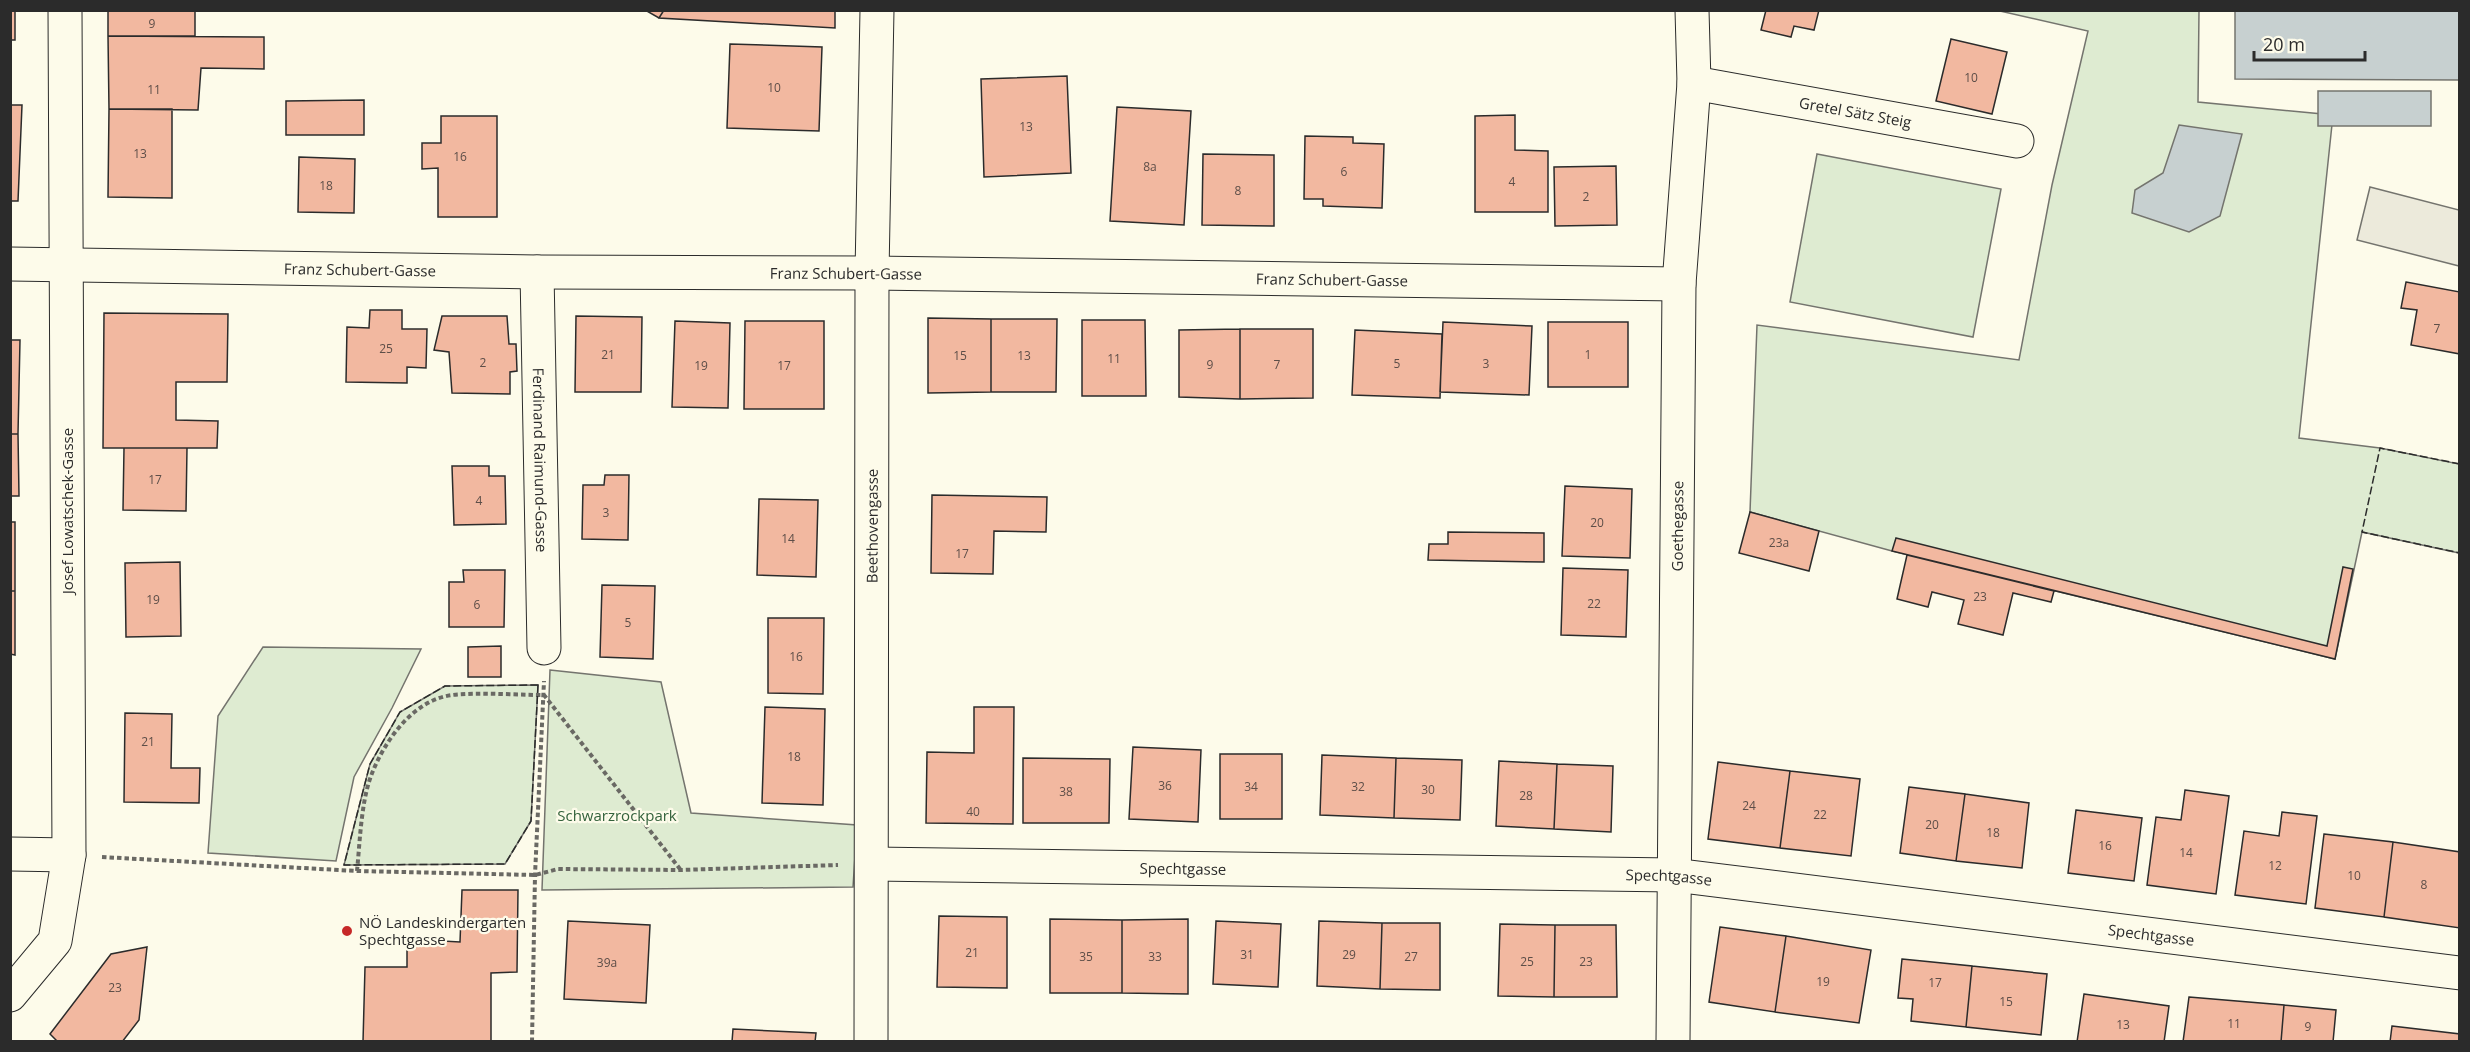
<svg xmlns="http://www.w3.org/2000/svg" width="2470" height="1052" font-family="'Open Sans',sans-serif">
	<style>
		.green { fill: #deebd1; stroke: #74746e; stroke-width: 1.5 }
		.parking { fill: #eceadb; stroke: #74746e; stroke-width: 1.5 }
		.water { fill: #c7d0d0; stroke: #74746e; stroke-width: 1.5 }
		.building { fill: #f2b8a0; stroke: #2b2b2b; stroke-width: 1.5 }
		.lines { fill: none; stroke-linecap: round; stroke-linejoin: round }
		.street-casing { stroke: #2b2b2b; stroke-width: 35 }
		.secondary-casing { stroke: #2b2b2b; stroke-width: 35 }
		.path { stroke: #6a6964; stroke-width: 4; stroke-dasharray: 4.5 3; stroke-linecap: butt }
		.street { stroke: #fdfbea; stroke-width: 33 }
		.secondary { stroke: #fdfbea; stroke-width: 33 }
		.fence { stroke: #2b2b2b; stroke-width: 1.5; stroke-dasharray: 8 3; stroke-linecap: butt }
		.poi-dot { fill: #c62828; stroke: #fdfbea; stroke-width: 2 }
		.labels { text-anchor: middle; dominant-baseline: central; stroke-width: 4.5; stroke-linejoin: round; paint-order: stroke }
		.number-label { font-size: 12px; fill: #5d4e48 }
		.street-label { font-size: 15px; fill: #2b2b2b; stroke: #fdfbea }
		.park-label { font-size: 15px; fill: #34623c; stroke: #fdfbea }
		.poi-label { font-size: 15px; fill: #2b2b2b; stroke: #fdfbea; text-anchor: start }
	</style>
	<rect width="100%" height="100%" fill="#fdfbea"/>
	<path class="green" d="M2000,11H2199L2198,102L2333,115L2299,438L2380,448L2459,464V553L2362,532L2335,659L1892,551L1750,512L1757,325L2019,360L2052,185L2088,31Z
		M1817,154L2001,189L1973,337L1790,302Z
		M263,647L421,649L392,708L354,777L336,861L208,853L218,716Z
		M550,670L661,682L691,813L857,825L853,887L542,890Z
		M538,685L531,821L505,864L344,865L370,764L400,712L445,686Z"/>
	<path class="parking" d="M2370,187L2459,210V266L2357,240Z"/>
	<path class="water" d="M2235,11H2459V80L2235,79Z
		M2318,91H2431V126H2318Z
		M2179,125L2242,134L2220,216L2189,232L2132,213L2135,190L2163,173Z"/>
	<path class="building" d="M10,10H15V40H10Z
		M108,10H195V36H108Z
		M645,10H664L659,18Z
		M664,10H835V28L659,18Z
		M1766,10H1819L1814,30L1794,26L1791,37L1761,30Z
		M108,36L264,37V69L201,68L198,110L109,109Z
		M1951,39L2007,52L1992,114L1936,101Z
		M730,44L822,47L819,131L727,128Z
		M1067,76L1071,173L984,177L981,79Z
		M364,100V135H286V101Z
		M10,105H22L18,201H10Z
		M1117,107L1191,111L1184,225L1110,221Z
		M109,109H172V198L108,197Z
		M1515,115V150L1548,151V212H1475V116Z
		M441,116H497V217H438V168L422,169V143H441Z
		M1305,136L1353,137V143L1384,144L1382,208L1323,206V199H1304Z
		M1203,154L1274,155V226L1202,225Z
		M299,157L355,159L354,213L298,212Z
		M1616,166L1617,225L1555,226L1554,167Z
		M2406,282L2460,292V354L2411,345L2417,310L2401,308Z
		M370,310H402V329H427L426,368L407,367V383L346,382L347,327L369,328Z
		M104,313L228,314L227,382H176V420L218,421L217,448H103Z
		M442,316H507L509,344H516L517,371L510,372V394L452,393L449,352L434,350Z
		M576,316L642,317L641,392H575Z
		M928,318L991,319V392L928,393Z
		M991,319H1057L1056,392H991Z
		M1082,320H1145L1146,396H1082Z
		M675,321L730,323L728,408L672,407Z
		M745,321H824V409H744Z
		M1443,322L1532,326L1529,395L1440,392Z
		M1548,322H1628V387H1548Z
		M1240,329V399L1179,397V330Z
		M1240,329H1313V398L1240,399Z
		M1355,330L1442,334L1440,398L1352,395Z
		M10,340H20L18,434H10Z
		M10,434H18L19,496H10Z
		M124,448H187L186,511L123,510Z
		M452,466H489V476H505L506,524L454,525Z
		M605,475H629L628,540L582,539L583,485H604Z
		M1565,486L1632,489L1630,558L1562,556Z
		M932,495L1047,497L1046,532L994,531L993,574L931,573Z
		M759,499L818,500L816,577L757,575Z
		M1750,512L1819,531L1809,571L1739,553Z
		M10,522H15V591H10Z
		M1448,532L1544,533V562L1428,560L1429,544H1448Z
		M1896,538L2327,646L2343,567L2353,569L2335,659L1892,551Z
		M1907,555L2054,591L2051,602L2013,593L2003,635L1958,624L1964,600L1932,592L1928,607L1897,599Z
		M180,562L181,636L126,637L125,563Z
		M1563,568L1628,570L1626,637L1561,635Z
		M463,570H505L504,627H449V582H464Z
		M602,585L655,586L653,659L600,657Z
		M10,591H15V655L10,654Z
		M768,618H824L823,694L768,693Z
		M501,646V677H468V647Z
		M765,707L825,709L823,805L762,803Z
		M974,707H1014L1013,824L926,823L927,752L974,753Z
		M125,713L172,714L171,768H200L199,803L124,802Z
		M1133,747L1201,750L1198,822L1129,819Z
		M11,750V801H10Z
		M1220,754H1282V819H1220Z
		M1322,755L1396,758L1394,818L1320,815Z
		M1023,758L1110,759L1109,823H1023Z
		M1396,758L1462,760L1460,820L1394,818Z
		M1499,761L1557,764L1554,829L1496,826Z
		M1718,762L1790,771L1780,848L1708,839Z
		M1557,764L1613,766L1611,832L1554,829Z
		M1790,771L1860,779L1851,856L1780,848Z
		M1909,787L1965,794L1956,861L1900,853Z
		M2185,790L2229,796L2216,894L2147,885L2156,817L2181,820Z
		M1965,794L2029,803L2022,868L1956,861Z
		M2076,810L2142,818L2134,881L2068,873Z
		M2282,812L2317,816L2306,904L2235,895L2244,831L2279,836Z
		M2324,834L2393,842L2384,917L2315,908Z
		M2393,842L2460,852V928L2384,917Z
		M462,890H518L517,972L491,973V1042H363L365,967H407V939L460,942Z
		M939,916L1007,917V988L937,987Z
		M1050,919L1122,920V993H1050Z
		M1188,919V994L1122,993V920Z
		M568,921L650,925L646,1003L564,999Z
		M1216,921L1281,924L1278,987L1213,984Z
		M1319,921L1382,923L1380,989L1317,986Z
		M1382,923H1440V990L1380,989Z
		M1500,924L1555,925L1554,997L1498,996Z
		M1555,925H1616L1617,997H1554Z
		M1720,927L1786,936L1775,1012L1709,1002Z
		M1786,936L1871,950L1859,1023L1775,1012Z
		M147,947L139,1020L122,1042H58L50,1034L111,954Z
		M1902,959L1972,966L1966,1027L1911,1021L1913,999L1898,998Z
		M1972,966L2047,974L2041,1035L1966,1027Z
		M2084,994L2169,1006L2164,1042H2077Z
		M2189,997L2284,1005L2281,1042H2183Z
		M2284,1005L2336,1010L2333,1042H2281Z
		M2392,1026L2460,1034V1042H2390Z
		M733,1029L816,1033L815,1042H732Z"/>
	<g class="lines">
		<defs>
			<g id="street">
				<path id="s1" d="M1694,83L2017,141"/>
				<path id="s2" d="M10,264L537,272L872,273L1679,284"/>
				<path id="s3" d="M537,272L544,648"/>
				<path d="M10,854L69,855"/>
				<path id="s4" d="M873,864L1674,875L2460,973"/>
				<path id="s5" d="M871,1042L872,273L877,10"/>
				<path id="s6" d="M1673,1042L1679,284L1694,83L1692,10"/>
			</g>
			<path id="secondary" d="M10,995L55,941L69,855L65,10"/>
		</defs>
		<use href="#street" class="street-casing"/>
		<use href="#secondary" class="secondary-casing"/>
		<path class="path" d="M102,857L357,871L535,875L558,869L680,870L838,865
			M357,871C360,841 361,803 371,776C384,741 413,700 452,695C482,692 514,695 544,695L680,869
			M532,1042L535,875L544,681"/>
		<use href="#street" class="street"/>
		<use href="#secondary" class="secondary"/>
		<path class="fence" d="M2460,464L2380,448L2362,532L2460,553
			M538,685L531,821L505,864L344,865L370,764L400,712L445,686Z"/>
	</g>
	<circle class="poi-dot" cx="347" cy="931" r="6"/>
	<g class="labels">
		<g class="number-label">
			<text x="152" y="23">9</text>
			<text x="1971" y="77">10</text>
			<text x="774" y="87">10</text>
			<text x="154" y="89">11</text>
			<text x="1026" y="126">13</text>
			<text x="140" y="153">13</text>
			<text x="460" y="156">16</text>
			<text x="1150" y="166">8a</text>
			<text x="1344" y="171">6</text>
			<text x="1512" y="181">4</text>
			<text x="326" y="185">18</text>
			<text x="1238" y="190">8</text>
			<text x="1586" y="196">2</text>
			<text x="2437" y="328">7</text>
			<text x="386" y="348">25</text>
			<text x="608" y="354">21</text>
			<text x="1588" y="354">1</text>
			<text x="960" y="355">15</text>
			<text x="1024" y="355">13</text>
			<text x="1114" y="358">11</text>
			<text x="483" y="362">2</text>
			<text x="1397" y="363">5</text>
			<text x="1486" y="363">3</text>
			<text x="1210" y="364">9</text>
			<text x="1277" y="364">7</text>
			<text x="701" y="365">19</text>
			<text x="784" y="365">17</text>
			<text x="155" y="479">17</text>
			<text x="479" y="500">4</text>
			<text x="606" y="512">3</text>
			<text x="1597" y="522">20</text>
			<text x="788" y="538">14</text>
			<text x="1779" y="542">23a</text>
			<text x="962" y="553">17</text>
			<text x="1980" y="596">23</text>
			<text x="153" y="599">19</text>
			<text x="1594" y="603">22</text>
			<text x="477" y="604">6</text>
			<text x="628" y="622">5</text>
			<text x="796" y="656">16</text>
			<text x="148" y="741">21</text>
			<text x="794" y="756">18</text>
			<text x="1165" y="785">36</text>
			<text x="1251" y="786">34</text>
			<text x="1358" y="786">32</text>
			<text x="1428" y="789">30</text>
			<text x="1066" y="791">38</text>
			<text x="1526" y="795">28</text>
			<text x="1749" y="805">24</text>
			<text x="973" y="811">40</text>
			<text x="1820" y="814">22</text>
			<text x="1932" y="824">20</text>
			<text x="1993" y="832">18</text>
			<text x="2105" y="845">16</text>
			<text x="2186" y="852">14</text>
			<text x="2275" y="865">12</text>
			<text x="2354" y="875">10</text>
			<text x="2424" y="884">8</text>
			<text x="972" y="952">21</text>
			<text x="1247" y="954">31</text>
			<text x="1349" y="954">29</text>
			<text x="1086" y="956">35</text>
			<text x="1155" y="956">33</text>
			<text x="1411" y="956">27</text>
			<text x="1527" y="961">25</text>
			<text x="1586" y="961">23</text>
			<text x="607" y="962">39a</text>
			<text x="1823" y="981">19</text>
			<text x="1935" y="982">17</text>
			<text x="115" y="987">23</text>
			<text x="2006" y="1001">15</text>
			<text x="2234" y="1023">11</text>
			<text x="2123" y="1024">13</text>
			<text x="2308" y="1026">9</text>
		</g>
		<g class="street-label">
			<text stroke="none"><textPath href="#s1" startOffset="164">Gretel Sätz Steig</textPath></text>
			<text stroke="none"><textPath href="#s2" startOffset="350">Franz Schubert-Gasse</textPath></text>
			<text stroke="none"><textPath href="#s2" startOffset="836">Franz Schubert-Gasse</textPath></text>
			<text stroke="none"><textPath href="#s2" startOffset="1322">Franz Schubert-Gasse</textPath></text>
			<text stroke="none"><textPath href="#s3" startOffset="188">Ferdinand Raimund-Gasse</textPath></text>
			<text transform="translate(67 511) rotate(-90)">Josef Lowatschek-Gasse</text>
			<text stroke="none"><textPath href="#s5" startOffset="516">Beethovengasse</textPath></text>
			<text stroke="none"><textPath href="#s6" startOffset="516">Goethegasse</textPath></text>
			<text stroke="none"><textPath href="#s4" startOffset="310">Spechtgasse</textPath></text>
			<text stroke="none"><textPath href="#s4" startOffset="796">Spechtgasse</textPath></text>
			<text stroke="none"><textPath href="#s4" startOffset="1282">Spechtgasse</textPath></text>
		</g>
		<g class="park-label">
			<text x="617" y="815">Schwarzrockpark</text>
		</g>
		<g class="poi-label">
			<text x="359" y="922">NÖ Landeskindergarten<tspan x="359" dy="17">Spechtgasse</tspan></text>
		</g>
	</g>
	<rect width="2470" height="1052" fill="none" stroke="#2b2b2b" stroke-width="24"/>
	<path d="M2254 51v9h111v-9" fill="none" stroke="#2b2b2b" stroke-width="3"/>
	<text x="2263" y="51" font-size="18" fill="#2b2b2b" stroke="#fdfbea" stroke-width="4.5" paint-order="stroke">20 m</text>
</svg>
